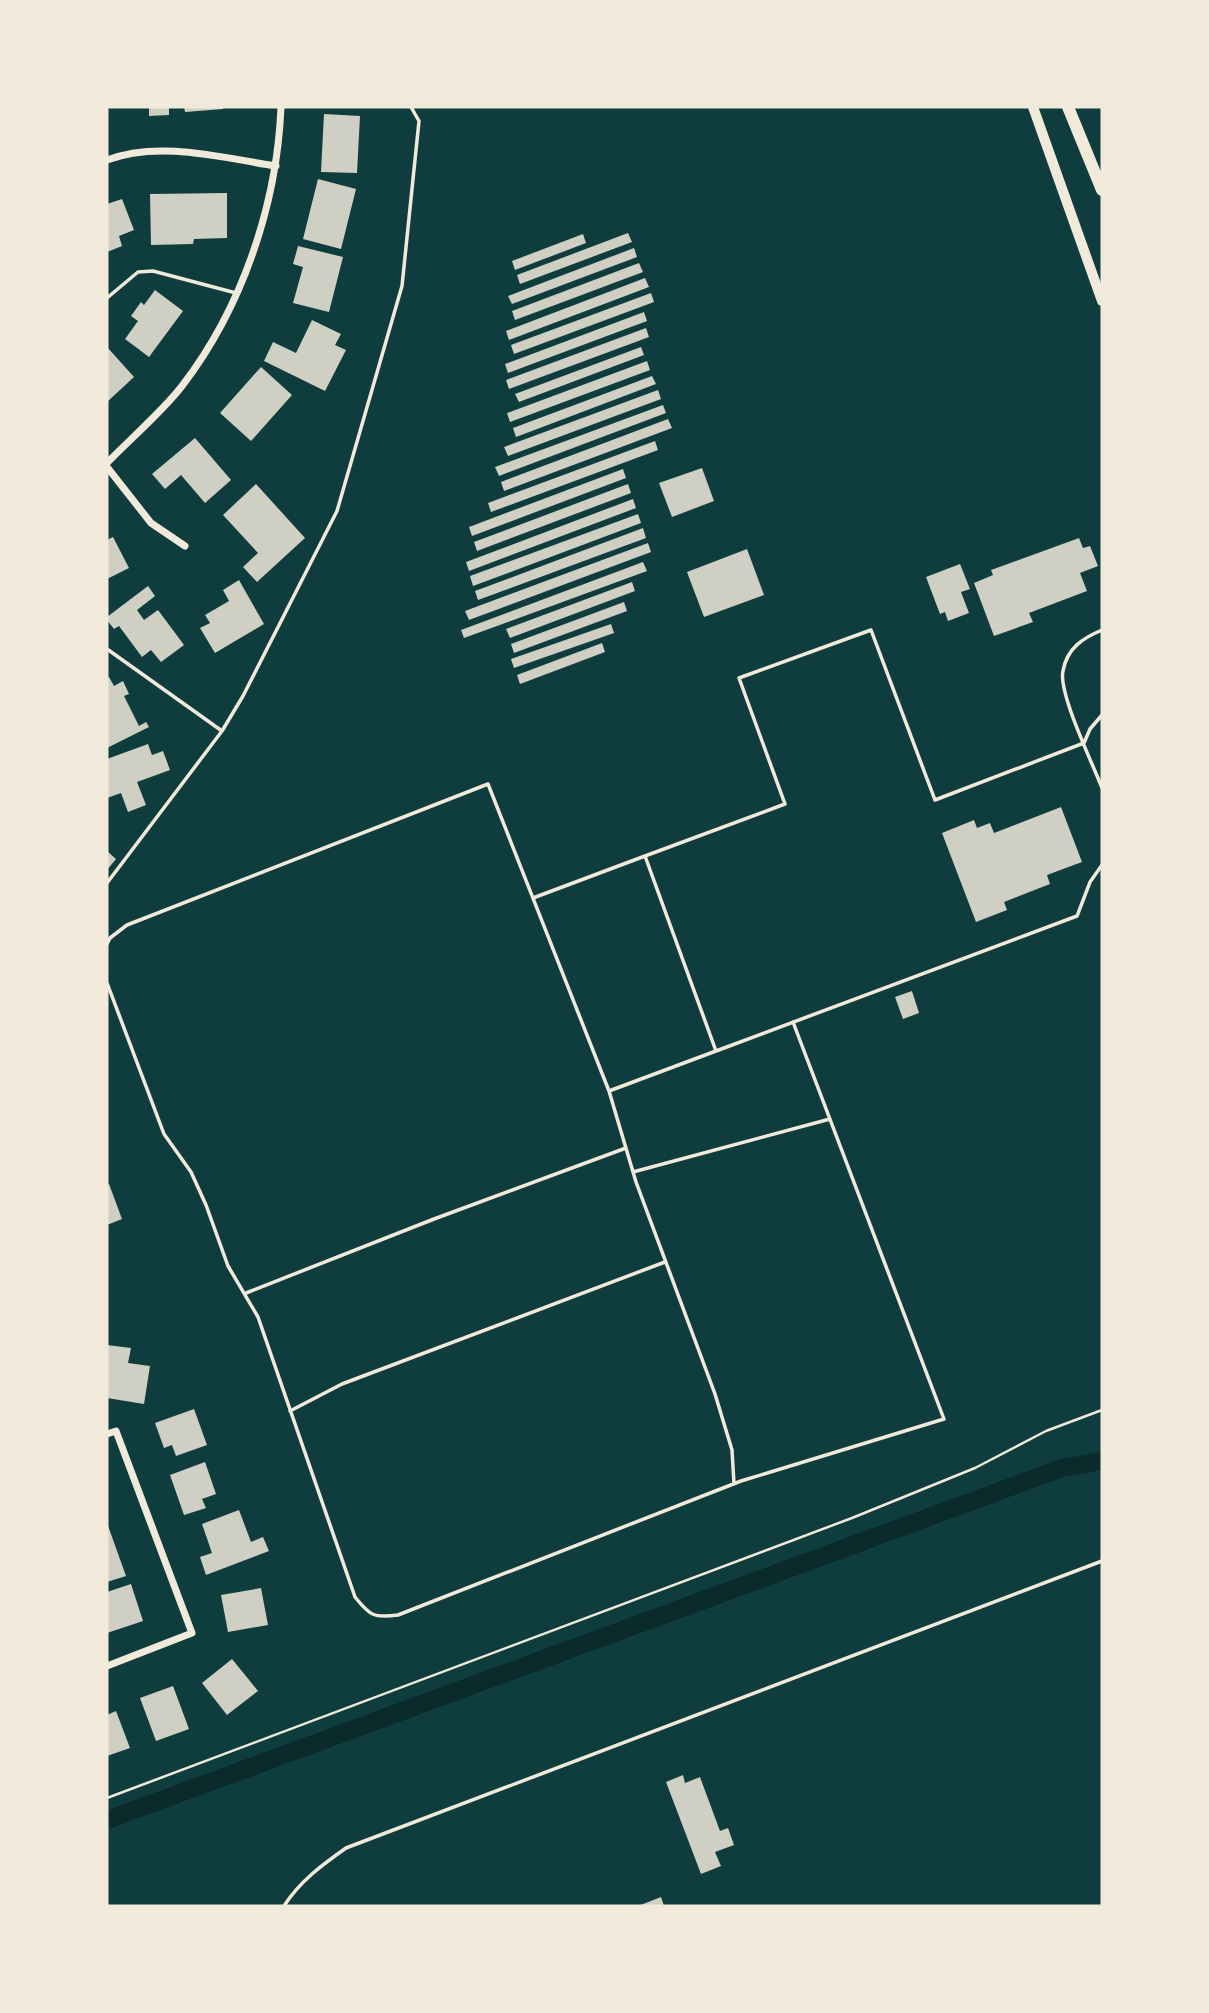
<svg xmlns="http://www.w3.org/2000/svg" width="1209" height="2013" font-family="'Source Sans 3',sans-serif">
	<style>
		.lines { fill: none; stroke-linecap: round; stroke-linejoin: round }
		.canal { stroke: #0a2a2b; stroke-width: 18 }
		.building { fill: #cfcfc3 }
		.path { stroke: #f1e9da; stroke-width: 2.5 }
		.service { stroke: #f1e9da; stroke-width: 3.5 }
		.minor { stroke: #f1e9da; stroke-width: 7 }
		.secondary { stroke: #f1e9da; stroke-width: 10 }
		.motorway { stroke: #f1e9da; stroke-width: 12 }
	</style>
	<rect width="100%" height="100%" fill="#0f3d3e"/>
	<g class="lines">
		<path class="canal" d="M107,1820L1062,1468L1102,1461"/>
	</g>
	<path class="building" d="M149,107H169V115L149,116Z
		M184,107H223V109L185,112Z
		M324,114L360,116L357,173L321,172Z
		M318,179L356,189L341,249L303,239Z
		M227,193V238L194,239L193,244L151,245L150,194Z
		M122,199L134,230L119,236L122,246L107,252V204Z
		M628,233L632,242L520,284L517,275Z
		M583,234L586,243L515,270L512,261Z
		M298,246L343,257L329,312L293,303L303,267L293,264Z
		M634,248L637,257L512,304L508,296Z
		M639,263L643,272L515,320L512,311Z
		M645,278L649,287L509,340L506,331Z
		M155,290L183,311L149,357L125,339L138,321L131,316L141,302L144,305Z
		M651,293L654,302L514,354L511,345Z
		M644,312L647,321L508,373L505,364Z
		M312,320L341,334L335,345L346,350L325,391L264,361L273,342L296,353Z
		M646,328L649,337L509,389L506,380Z
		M107,347L134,377L107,402Z
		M641,347L644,355L519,402L515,394Z
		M647,361L650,370L510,422L507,413Z
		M261,367L292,395L251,441L220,413Z
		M652,376L656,384L516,437L513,428Z
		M658,390L661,399L508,456L504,447Z
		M663,405L666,413L499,476L495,467Z
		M668,419L672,428L504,491L501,482Z
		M195,438L231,480L205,503L181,475L165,489L152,474Z
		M655,441L658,450L491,512L488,503Z
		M702,468L714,501L672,517L659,483Z
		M623,469L626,478L472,536L469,527Z
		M256,484L305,538L257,582L243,567L258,553L223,515Z
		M628,484L631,493L477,551L474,542Z
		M633,499L636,508L469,571L466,562Z
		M638,514L641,523L473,586L470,576Z
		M643,528L646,538L478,600L475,591Z
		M113,537L129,568L107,579V540Z
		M1079,538L1083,548L1090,546L1098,566L1080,573L1087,591L1029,613L1033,622L994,636L974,583L993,575L991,570Z
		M648,543L651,552L469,620L465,611Z
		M747,549L764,595L704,617L687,572Z
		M643,562L647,571L464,638L461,630Z
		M960,564L970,589L961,592L969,613L948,621L945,612L940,614L926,577Z
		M239,580L264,624L215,653L200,628L210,623L205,615L229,601L223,590Z
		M632,582L635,591L510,638L506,629Z
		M148,586L155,596L137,610L144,620L158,610L184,645L161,662L151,650L142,657L119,626L114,629L107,620V617Z
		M624,602L627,611L514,653L511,644Z
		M611,624L614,633L514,668L511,659Z
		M602,643L605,652L520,684L517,675Z
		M109,677L114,686L123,681L129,694L124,696L139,726L146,722L149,727L107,748V678Z
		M148,744L152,755L163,751L170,770L137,782L146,805L128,812L121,793L107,798V759Z
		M1061,807L1082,862L1047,875L1050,884L1004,902L1007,910L976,922L942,833L974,820L977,828L990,823L994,833Z
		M107,851L116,859L107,870Z
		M912,991L919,1013L903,1019L895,997Z
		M109,1184L122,1219L107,1225V1185Z
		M107,1345L131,1348L128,1363L150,1366L144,1404L107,1398Z
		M194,1409L207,1445L176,1456L172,1445L164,1448L155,1423Z
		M205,1462L216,1494L202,1499L206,1508L184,1515L170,1475Z
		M239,1510L251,1542L263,1537L269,1551L206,1575L200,1557L212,1553L202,1524Z
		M107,1523L126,1576L107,1582Z
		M131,1584L143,1621L107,1633V1592Z
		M261,1588L268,1625L228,1632L221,1595Z
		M232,1659L258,1691L227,1715L202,1683Z
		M173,1686L189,1729L156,1741L140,1698Z
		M116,1711L130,1748L107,1756V1715Z
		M683,1775L685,1783L700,1777L720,1831L728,1828L734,1845L715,1852L721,1866L701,1874L666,1782Z
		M661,1897L664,1906H638Z"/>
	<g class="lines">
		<path class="path" d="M107,1798L852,1518L975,1468L1046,1431L1102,1410"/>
		<path class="service" d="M107,298L138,272L153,271L236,293
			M1102,630C1083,638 1067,648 1063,671C1058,693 1093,764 1102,788
			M107,649L222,731L243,696L337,511L402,286L419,121L411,107
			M1102,715L1090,729L1084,743L935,800L871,630L739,678L785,804L645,856L716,1051L1077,916L1090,882L1102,865
			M107,883L222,731
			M533,898L645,856
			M107,944L110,938L127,925L488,784L609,1091L716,1051
			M107,983L164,1134L191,1172L206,1205L228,1266L258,1317L355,1597C370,1616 374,1618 398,1615L741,1481L944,1419L793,1022
			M609,1091L636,1182L715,1394L732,1450L734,1484
			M633,1172L830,1119
			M246,1293L434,1219L626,1148
			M290,1411L342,1384L665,1262
			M284,1906C300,1881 322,1865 346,1848L1102,1561"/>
		<path class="minor" d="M107,160C159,140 223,158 276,166
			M107,463C130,439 162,412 182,386C242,308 277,205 281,107
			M107,467L151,523L185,546
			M107,1434L116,1431L192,1633L107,1666"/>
		<path class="secondary" d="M1033,107L1102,301"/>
		<path class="motorway" d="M1068,107L1102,190"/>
	</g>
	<rect width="1209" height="2013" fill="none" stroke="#f1e9da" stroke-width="217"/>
</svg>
